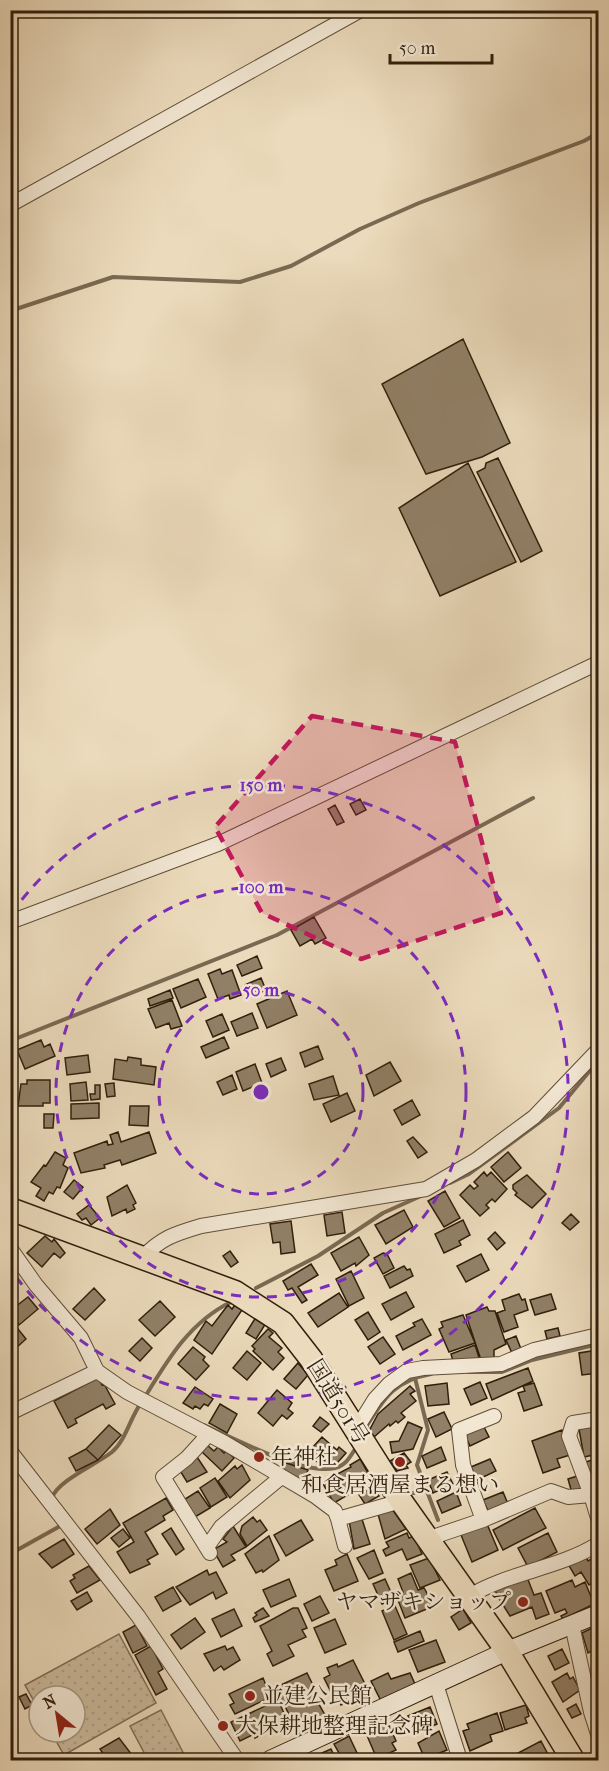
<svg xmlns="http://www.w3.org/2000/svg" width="609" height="1771" font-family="'IM FELL French Canon','Noto Serif JP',serif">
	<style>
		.park { fill: url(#park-dots); stroke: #7e6c54; stroke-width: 1.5 }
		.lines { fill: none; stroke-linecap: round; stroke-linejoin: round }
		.stream { stroke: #7a6952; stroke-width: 4 }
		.building { fill: #918067; stroke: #301f0c; stroke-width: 1.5 }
		.minor-casing { stroke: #5f4e38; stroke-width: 16 }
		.secondary-casing { stroke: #301f0c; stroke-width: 20 }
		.trunk-casing { stroke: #301f0c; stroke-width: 25 }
		.minor { stroke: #f2e7d3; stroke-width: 14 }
		.secondary { stroke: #f2e7d3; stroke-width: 18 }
		.trunk { stroke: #ebdabb; stroke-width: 22 }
		.marked { fill: #c2185b; fill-opacity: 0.2; stroke: #c2185b; stroke-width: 4.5; stroke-dasharray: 12 8; stroke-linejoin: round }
		.ring { fill: none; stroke: #7b2cbf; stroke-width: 3; stroke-dasharray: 10 8 }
		.poi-dot { fill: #8f2418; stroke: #f2e7d3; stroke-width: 2 }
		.labels { text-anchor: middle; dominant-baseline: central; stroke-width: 5; stroke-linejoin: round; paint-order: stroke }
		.street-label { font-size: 22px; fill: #301f0c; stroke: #f2e7d3 }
		.poi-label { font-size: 22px; fill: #301f0c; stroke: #f2e7d3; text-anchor: start }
		.centre { fill: #7b2cbf; stroke: #f2e7d3; stroke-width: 3 }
		.ring-label { font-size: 18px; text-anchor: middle; font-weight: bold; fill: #7b2cbf; stroke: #f2e7d3; stroke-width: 5; stroke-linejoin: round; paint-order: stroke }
	</style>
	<defs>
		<pattern id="park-dots" width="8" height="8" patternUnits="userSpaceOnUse" patternTransform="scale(1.5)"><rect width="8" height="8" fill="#cbba9d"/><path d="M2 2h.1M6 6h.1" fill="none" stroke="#af9f86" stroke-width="1.8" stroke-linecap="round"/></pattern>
	</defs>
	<rect width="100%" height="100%" fill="#ebdabb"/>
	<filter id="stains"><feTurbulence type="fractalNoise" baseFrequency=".00333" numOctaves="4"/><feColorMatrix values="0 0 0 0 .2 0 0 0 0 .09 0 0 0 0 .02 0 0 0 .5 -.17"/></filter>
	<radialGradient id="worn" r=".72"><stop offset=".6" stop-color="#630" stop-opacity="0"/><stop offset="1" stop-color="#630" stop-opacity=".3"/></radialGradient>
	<path class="park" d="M119,1634L156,1703L64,1755L51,1732H75V1696H39V1710L25,1685Z
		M161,1710L187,1760H148L130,1726Z"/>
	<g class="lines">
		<path class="stream" d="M10,311L113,277L240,282L291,266L360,229L419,203L584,141L598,133
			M10,1041L277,935L533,798
			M450,1183L469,1174L559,1108L598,1061
			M256,1288L318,1256L383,1213L421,1196
			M468,1372H502L532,1360L598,1344
			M415,1378L428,1430L417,1465L438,1520
			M145,1397C168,1359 190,1322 231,1302
			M204,1425C233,1438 305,1476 335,1468C347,1465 351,1455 357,1446
			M364,1430C384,1399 393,1381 431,1374
			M413,1493L426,1489
			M52,1498C57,1481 97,1464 112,1452C126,1440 130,1418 141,1403
			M10,1554L62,1525"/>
	</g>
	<path class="building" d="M463,339L510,443L482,457L426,474L382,384Z
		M498,458L542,551L521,562L477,472L485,468L486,463Z
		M468,463L516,562L440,596L399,508Z
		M360,799L366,810L356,815L350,804Z
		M335,805L344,822L337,825L328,809Z
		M314,917L326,938L315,944L312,939L300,946L291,930Z
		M257,956L262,968L242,976L237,965Z
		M220,969L222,974L232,970L241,995L230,999L229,995L218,999L208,974Z
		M261,978L266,990L250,997L245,985Z
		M198,979L206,997L181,1008L173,989Z
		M170,990L173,998L150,1006L148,999Z
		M287,991L297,1015L267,1028L257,1004Z
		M172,1000L182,1026L171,1029L169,1023L156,1028L148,1009Z
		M252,1013L258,1028L237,1036L231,1022Z
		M222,1014L229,1030L213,1037L206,1021Z
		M224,1037L229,1048L206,1058L201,1047Z
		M41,1040L44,1047L50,1044L55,1056L25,1069L17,1050Z
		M318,1046L323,1059L305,1067L300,1053Z
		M88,1055L90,1072L67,1075L65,1058Z
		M128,1057L141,1059V1065L156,1067L154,1085L113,1079L115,1059L127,1061Z
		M281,1058L286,1070L271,1077L266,1064Z
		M390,1062L401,1081L374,1096L366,1075Z
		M255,1064L262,1083L243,1091L236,1072Z
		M232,1075L237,1089L223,1095L217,1082Z
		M333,1076L339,1095L314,1100L309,1084Z
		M27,1080H50V1103H43V1106H18L21,1084H27Z
		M86,1082L88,1100L71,1101L70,1084Z
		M114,1083L115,1096L107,1097L105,1084Z
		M95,1085H100V1099L91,1100L90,1094H95Z
		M347,1093L355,1111L331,1122L323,1104Z
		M412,1100L420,1115L402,1125L394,1110Z
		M99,1103V1118L71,1119V1104Z
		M130,1106H149L148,1126L129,1125Z
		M44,1114H54L53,1128H44Z
		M118,1132L121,1142L149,1132L156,1153L122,1165L120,1160L104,1165L105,1168L81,1173L74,1153L107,1141L108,1145L113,1144L110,1135Z
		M413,1137L427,1152L418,1158L407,1141Z
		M55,1152L66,1158L63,1165L68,1168L60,1188L57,1187L53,1194L49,1192L44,1201L36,1196L41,1188L31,1182L44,1165L46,1166Z
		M508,1152L521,1168L504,1182L491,1167Z
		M484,1172L487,1176L491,1172L507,1189L495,1202L492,1199L486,1205L489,1208L480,1216L460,1195L470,1185L474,1189L478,1186L474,1182Z
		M527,1175L546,1194L532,1208L515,1195L517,1193L513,1189V1185Z
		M74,1180L83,1187L73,1199L64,1192Z
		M127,1185L136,1203L133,1205L135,1209L127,1213L126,1209L112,1216L107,1197Z
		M445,1191L460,1218L444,1227L428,1201Z
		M89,1205L100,1218L91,1225L86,1218L82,1220L77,1214Z
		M404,1210L413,1227L386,1244L375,1225Z
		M342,1212L345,1233L327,1236L324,1215Z
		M571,1214L579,1222L570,1230L562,1223Z
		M463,1220L470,1235L459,1241L461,1245L444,1253L435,1234Z
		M291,1221L295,1252L281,1254L280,1242L273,1243L270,1224Z
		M495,1232L505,1243L497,1250L488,1239Z
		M45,1236L52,1242L54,1239L65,1253L60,1258L54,1253L42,1267L27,1253Z
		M359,1237L369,1255L356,1266L355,1263L341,1271L331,1253Z
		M230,1251L238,1262L231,1267L223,1256Z
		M383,1253L387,1254L394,1268L383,1274L374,1258Z
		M481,1254L489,1270L466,1282L457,1266Z
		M311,1264L318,1275L298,1287L307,1300L302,1303L292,1288L288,1290L283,1281Z
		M404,1266L407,1270L410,1269L413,1276L390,1288L384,1276Z
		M351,1271L364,1298L349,1306L336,1279Z
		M94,1288L105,1300L85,1320L73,1309Z
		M406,1292L414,1307L391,1320L382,1304Z
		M339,1293L348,1307L318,1327L308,1313Z
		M519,1294L522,1300L525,1299L528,1310L514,1315L518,1327L504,1332L497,1313L505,1310L502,1300Z
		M551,1294L556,1309L535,1315L530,1300Z
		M28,1297L38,1309L19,1325L10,1311Z
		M160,1301L175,1317L155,1336L139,1320Z
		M228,1305L232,1309L235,1305L242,1310L212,1354L194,1340L206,1321L212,1326Z
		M487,1307L489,1311H495L506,1344L494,1350V1363H482L466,1315Z
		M368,1312L380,1332L368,1340L355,1320Z
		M463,1315L475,1343L449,1352L439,1329L443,1327L441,1322Z
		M256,1317L266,1323L256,1339L246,1333Z
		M422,1319L431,1335L403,1350L396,1336L415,1326L413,1323Z
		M558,1328L560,1336L547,1339L545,1331Z
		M18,1329L26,1339L17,1347L10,1335Z
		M268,1329L273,1333L269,1337L282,1348L278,1352L284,1358L273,1370L253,1351L255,1349L252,1346Z
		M516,1336L521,1349L512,1353L506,1340Z
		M383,1337L395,1354L380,1364L368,1347Z
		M142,1338L152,1348L140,1361L129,1351Z
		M475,1345L481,1364L454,1365L451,1354Z
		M193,1347L205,1357L203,1360L209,1366L196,1380L178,1364Z
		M598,1350V1373L582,1375L579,1353Z
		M247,1351L261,1363L247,1380L233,1368Z
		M298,1363L308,1375L296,1389L284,1379Z
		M528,1368L533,1381L492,1400L486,1384Z
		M98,1378L102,1385L104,1384L115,1404L106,1409L103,1404L75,1419L77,1423L68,1428L54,1401Z
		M480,1382L487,1398L471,1405L464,1389Z
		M447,1383L449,1404L428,1406L425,1386Z
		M534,1383L542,1405L524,1411L518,1393L525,1391L523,1386Z
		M410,1386L415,1391L410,1394L416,1401L401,1413L405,1417L398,1423L396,1421L390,1426L389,1424L374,1437L369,1431L378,1414Z
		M195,1387L213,1399L208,1406L204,1404L200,1409L195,1406L193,1409L183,1403Z
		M277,1390L292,1403L288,1409L293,1413L287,1419L282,1415L273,1426L258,1413Z
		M220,1404L237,1414L227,1433L209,1423Z
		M444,1412L452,1429L436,1437L428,1419Z
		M320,1417L329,1424L321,1432L313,1426Z
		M408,1422L422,1428L413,1449L392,1453L390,1442L399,1441Z
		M109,1425L121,1435L98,1460L86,1449Z
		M483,1425L489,1437L470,1446L464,1433Z
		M598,1425V1454L584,1457L579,1429Z
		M562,1430L570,1455L557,1459L560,1467L543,1473L532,1441Z
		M322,1437L337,1450L339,1447L346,1453L337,1463L328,1464L322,1459L319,1463L313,1459L310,1462L304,1457Z
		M207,1445L214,1451L218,1447L224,1453L226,1450L234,1458L222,1471L201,1451Z
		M441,1447L446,1460L427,1468L422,1456Z
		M86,1449L98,1460L76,1471L69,1458Z
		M404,1453L411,1462L406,1465L408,1468L397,1471L390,1461Z
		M197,1457L207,1472L187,1482L179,1469Z
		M598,1458V1474L590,1476L586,1462Z
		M360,1459L368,1473L372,1470L378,1481L372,1484L379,1496L365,1504L356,1490L334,1503L322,1482L351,1467L350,1465Z
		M490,1459L496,1471L477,1480L471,1467Z
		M283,1462L308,1470L304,1481L279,1472Z
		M242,1465L250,1480L230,1498L218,1481L235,1466L237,1469Z
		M447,1472L453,1484L433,1493L428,1480Z
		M580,1475L584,1489L572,1493L568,1479Z
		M215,1478L227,1497L211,1507L200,1488Z
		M198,1491L210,1508L195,1517L182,1501Z
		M456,1492L461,1505L442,1513L437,1501Z
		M503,1492L508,1504L489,1513L483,1500Z
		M166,1498L173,1510L163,1516L165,1520L145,1532L158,1554L147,1560L150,1564L130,1573L117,1552L134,1542L123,1523Z
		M535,1508L546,1528L503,1550L493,1530Z
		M110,1509L120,1525L97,1544L85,1529Z
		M393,1510L406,1529L385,1539L378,1514Z
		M361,1516L370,1544L354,1549L349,1520Z
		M253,1517L257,1522L260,1520L267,1530L247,1546L240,1534L242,1526Z
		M301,1520L313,1540L286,1556L274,1535Z
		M487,1524L498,1550L472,1562L461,1535Z
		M233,1526L246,1547L231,1555L235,1560L223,1567L213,1550L227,1542L223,1539Z
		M171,1528L184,1549L176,1555L162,1534Z
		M123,1529L130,1538L119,1547L111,1538Z
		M407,1533L409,1538L414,1536L422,1554L407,1560L402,1549L386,1556L383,1550L389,1547L386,1542Z
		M548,1533L557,1552L528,1567L518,1548Z
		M269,1536L279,1560L263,1572L262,1570L256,1573L245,1554Z
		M64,1539L74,1554L52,1568L39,1554Z
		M374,1550L383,1573L369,1579L357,1558Z
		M347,1554L358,1581L334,1591L325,1570L337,1565L335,1560Z
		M598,1555V1579L589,1585L581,1572L575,1576L568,1564L586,1557L588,1561Z
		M429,1558L440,1580L420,1588L410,1565Z
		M89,1566L100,1580L77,1593L70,1581L75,1578L73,1575Z
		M207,1570L209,1575L216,1572L227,1593L216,1599L213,1592L190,1605L176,1587Z
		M411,1573L418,1590L424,1588L433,1604L428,1606L429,1608L405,1618L396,1595L403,1592L398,1579Z
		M527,1577L534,1595L541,1593L549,1614L536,1619L532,1607L510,1616L498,1597L495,1590Z
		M289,1579L296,1596L271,1607L263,1590Z
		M385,1579L394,1599L382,1604L373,1584Z
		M572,1580L575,1587L585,1582L594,1604L563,1619L561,1616L567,1613L565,1609L555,1613L546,1591Z
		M173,1587L181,1601L163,1611L155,1597Z
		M87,1592L92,1601L77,1610L71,1601Z
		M320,1596L329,1613L312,1621L304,1604Z
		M395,1606L407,1634L394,1640L382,1611Z
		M263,1608L269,1616L255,1622L253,1618L257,1615L255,1613Z
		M293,1608H298L307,1628L302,1630L306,1637L288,1645L294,1656L273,1666L267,1654L272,1651L260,1626Z
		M234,1609L242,1626L221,1637L212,1619Z
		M463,1609L471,1623L459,1630L451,1617Z
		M195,1618L205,1632L181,1649L171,1635Z
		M335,1619L346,1644L325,1653L314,1628Z
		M136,1625L147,1646L133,1653L123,1632Z
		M598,1625V1648L588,1653L582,1633Z
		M420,1631L424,1641L398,1652L394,1642Z
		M436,1640L445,1662L418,1672L409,1650Z
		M151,1646L163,1669L158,1672L167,1689L156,1695L135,1655Z
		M225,1646L227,1650L233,1647L240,1660L224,1670L221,1666L214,1671L204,1654Z
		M562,1649L569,1663L555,1670L548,1656Z
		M353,1660L367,1688L356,1693L358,1697L341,1705L339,1701L336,1702L324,1678L330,1675L327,1668L337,1664L338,1667Z
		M307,1673L315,1689L311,1690L330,1724L300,1738L276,1687Z
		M388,1673L391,1679L410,1673L415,1684L381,1701L371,1681Z
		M567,1673L570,1679L573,1677L580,1690L563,1702L552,1682Z
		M263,1678L271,1697L235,1714L230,1705L234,1703L229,1694Z
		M26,1694L32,1705L25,1709L19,1697Z
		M278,1700L288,1722L263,1731L264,1733L255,1738L254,1734L240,1741L231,1722Z
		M576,1704L581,1714L572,1718L567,1709Z
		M526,1705L529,1716L525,1718L527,1723L505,1730L500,1713Z
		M430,1707L437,1724L416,1733L408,1716Z
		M497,1713L503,1731L490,1735L492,1741L470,1751L463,1731L469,1729L467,1724Z
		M387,1721L396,1741L392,1743L396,1750L377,1759L365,1731Z
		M439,1731L447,1750L425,1759L418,1743Z
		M349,1736L358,1755L343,1760L334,1744Z
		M119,1738L132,1755L122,1760H107L100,1749Z
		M541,1741L551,1760H522L518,1753Z
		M331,1749L336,1760H306Z"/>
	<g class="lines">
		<defs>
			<path id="minor" d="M10,205L361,10
				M10,922L218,844L598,663
				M10,1248L36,1285L81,1338L97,1371
				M142,1258C161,1238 174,1234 201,1226L426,1189L476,1160L534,1117L598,1050
				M10,1413L97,1371L127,1392L225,1443L315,1496L335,1511L338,1519L401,1501
				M355,1431L375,1399L389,1384L407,1371L423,1368L501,1364L534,1350L598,1335
				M208,1435L187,1458L163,1477L210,1553
				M10,1451L138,1616L237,1760
				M591,1495L598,1518
				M338,1519L345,1546
				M483,1520L463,1465L459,1430L494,1416
				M427,1539L483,1520L551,1491L568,1497L591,1495L569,1436L573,1423L598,1419
				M207,1547L221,1527L280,1478
				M468,1597C508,1572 558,1569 598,1544
				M572,1625L591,1712L598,1734
				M436,1684L460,1760"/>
			<path id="secondary" d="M270,1760L507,1651L598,1614"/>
			<path id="trunk" d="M10,1209L235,1292L283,1323L311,1359L401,1501L507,1651L573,1760"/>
		</defs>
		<use href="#minor" class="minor-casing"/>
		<use href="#secondary" class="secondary-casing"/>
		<use href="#trunk" class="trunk-casing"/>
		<use href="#minor" class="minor"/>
		<use href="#secondary" class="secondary"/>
		<use href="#trunk" class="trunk"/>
	</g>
	<path class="marked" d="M312,716L455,742L501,913L361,959L262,913L215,827Z"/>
	<g class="ring">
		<circle cx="261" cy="1092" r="102"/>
		<circle cx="261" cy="1092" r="205"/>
		<path d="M11 914A307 307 0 1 1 11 1270"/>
	</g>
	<g class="poi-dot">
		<circle cx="259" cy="1457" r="6"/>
		<circle cx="400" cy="1462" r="6"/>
		<circle cx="523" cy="1602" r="6"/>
		<circle cx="250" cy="1696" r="6"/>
		<circle cx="223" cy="1726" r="6"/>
	</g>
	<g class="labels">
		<g class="street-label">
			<text transform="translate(338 1402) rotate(58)">国道501号</text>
		</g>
		<g class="poi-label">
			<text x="271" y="1457">年神社</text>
			<text x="400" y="1485" text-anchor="middle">和食居酒屋まる想い</text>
			<text x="511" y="1602" text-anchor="end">ヤマザキショップ</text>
			<text x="262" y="1696">並建公民館</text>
			<text x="235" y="1726">大保耕地整理記念碑</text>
		</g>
	</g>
	<circle cx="261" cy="1092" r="9" class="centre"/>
	<g class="ring-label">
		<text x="261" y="791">150 m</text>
		<text x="261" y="893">100 m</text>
		<text x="261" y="996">50 m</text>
	</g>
	<rect width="609" height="1771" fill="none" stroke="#ebdabb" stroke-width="36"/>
	<rect x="12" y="12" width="585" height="1747" fill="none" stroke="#301f0c" stroke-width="3"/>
	<rect x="18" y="18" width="573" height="1735" fill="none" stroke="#301f0c" stroke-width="1.5"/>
	<g transform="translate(57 1714) rotate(330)"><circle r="28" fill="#f2e7d3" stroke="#a49783" stroke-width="1.5"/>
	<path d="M0-4.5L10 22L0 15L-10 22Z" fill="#8f2418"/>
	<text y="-9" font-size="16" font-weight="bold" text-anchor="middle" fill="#301f0c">N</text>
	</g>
	<path d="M390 54v9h102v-9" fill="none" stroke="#301f0c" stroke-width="3"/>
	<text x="399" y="54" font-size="18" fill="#301f0c" stroke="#f2e7d3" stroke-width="4.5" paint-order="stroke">50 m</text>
	<rect width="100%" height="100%" filter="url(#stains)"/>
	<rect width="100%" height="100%" fill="url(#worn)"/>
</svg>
